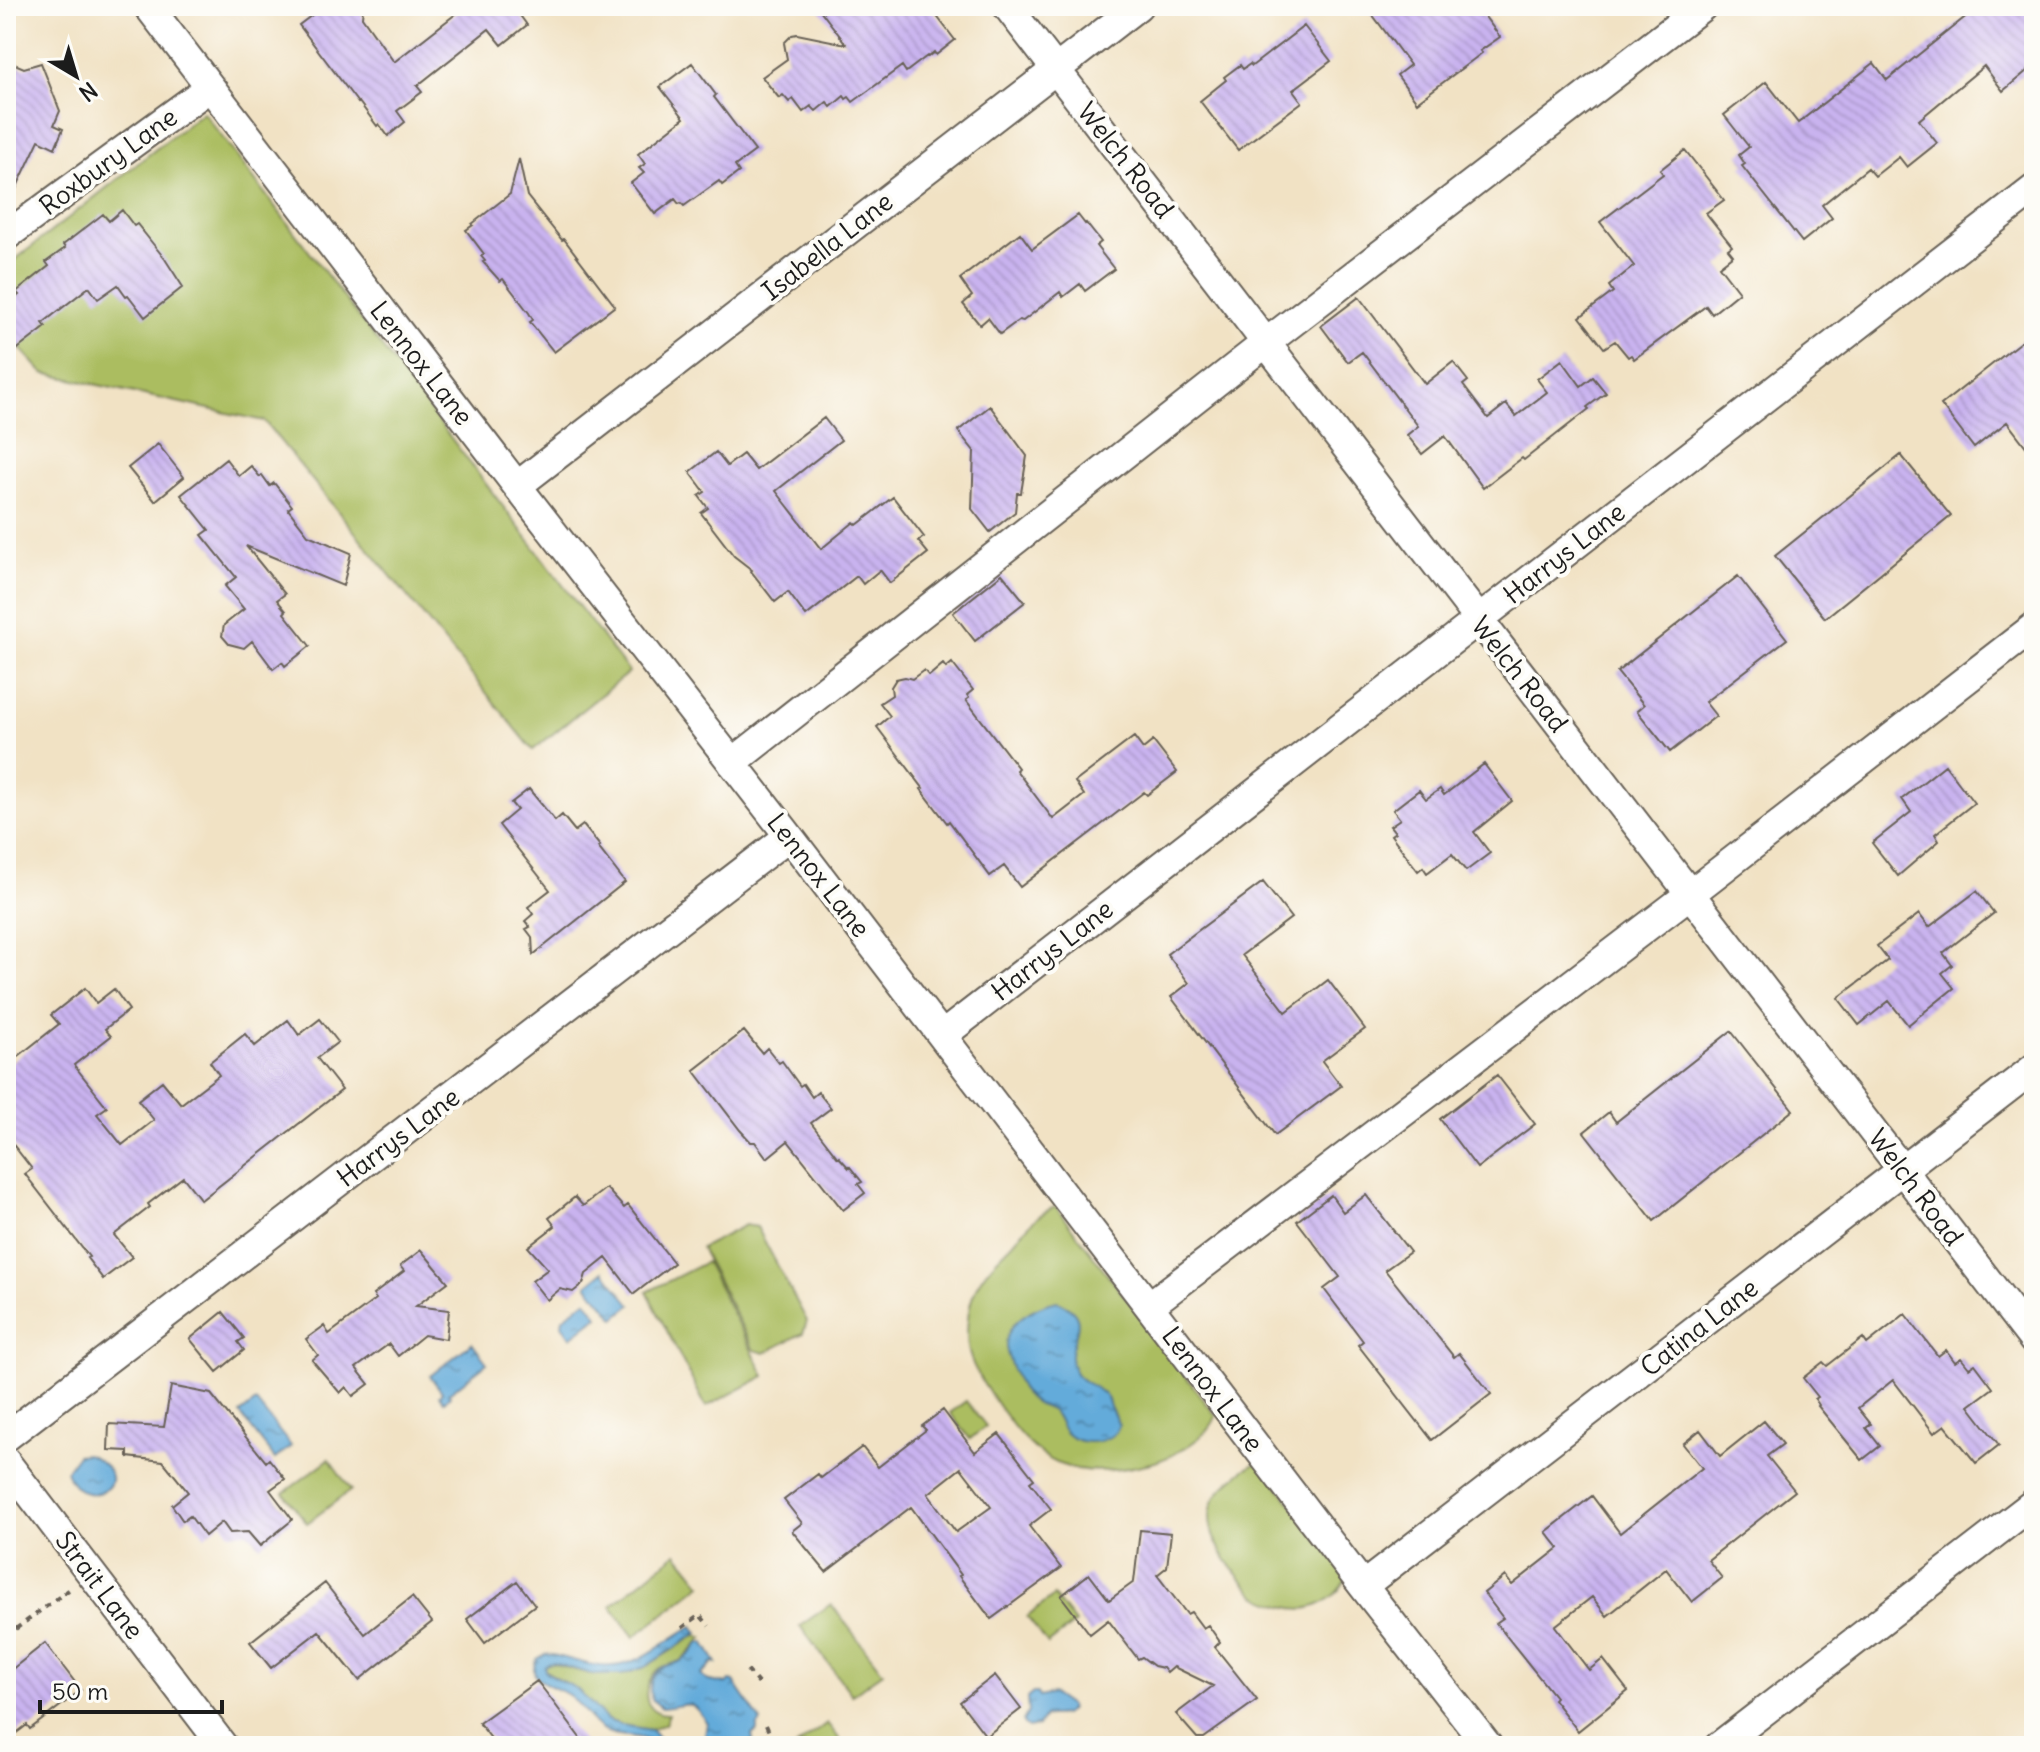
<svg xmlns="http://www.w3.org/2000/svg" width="2040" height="1752" font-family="Delius,sans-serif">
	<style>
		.green { fill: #abbd60; stroke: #646c3e; stroke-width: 2 }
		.water { fill: url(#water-ripples); stroke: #40647b; stroke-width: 2 }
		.building { fill: url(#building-back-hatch); fill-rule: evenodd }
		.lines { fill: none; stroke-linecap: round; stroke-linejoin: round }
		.minor-casing { stroke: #676157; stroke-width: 32 }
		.path { stroke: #676157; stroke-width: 4; stroke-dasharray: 6 6; stroke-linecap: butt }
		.minor { stroke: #fff; stroke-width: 28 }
		.labels { text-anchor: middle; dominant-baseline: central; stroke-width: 8; stroke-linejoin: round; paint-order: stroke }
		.street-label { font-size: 26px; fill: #1c1c1c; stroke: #fdfcf7 }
	</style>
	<defs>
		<pattern id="water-ripples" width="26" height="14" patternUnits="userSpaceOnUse" patternTransform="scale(2)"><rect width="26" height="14" fill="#63abda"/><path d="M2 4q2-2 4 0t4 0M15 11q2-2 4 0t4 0" fill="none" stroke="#518ab0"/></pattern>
		<pattern id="building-back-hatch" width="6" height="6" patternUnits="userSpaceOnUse" patternTransform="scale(2)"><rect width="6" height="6" fill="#c9b3ef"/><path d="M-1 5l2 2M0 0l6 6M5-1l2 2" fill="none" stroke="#ac99cc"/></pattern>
	</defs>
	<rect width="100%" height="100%" fill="#fdfcf7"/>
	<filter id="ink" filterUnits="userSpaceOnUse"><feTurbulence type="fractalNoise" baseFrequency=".0125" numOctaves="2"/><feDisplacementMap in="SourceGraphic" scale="16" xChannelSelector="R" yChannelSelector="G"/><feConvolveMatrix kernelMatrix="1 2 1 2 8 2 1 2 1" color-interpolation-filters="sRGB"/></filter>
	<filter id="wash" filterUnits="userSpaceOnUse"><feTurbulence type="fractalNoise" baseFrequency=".006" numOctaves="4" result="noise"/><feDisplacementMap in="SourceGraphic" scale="32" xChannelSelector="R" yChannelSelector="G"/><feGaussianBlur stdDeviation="1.8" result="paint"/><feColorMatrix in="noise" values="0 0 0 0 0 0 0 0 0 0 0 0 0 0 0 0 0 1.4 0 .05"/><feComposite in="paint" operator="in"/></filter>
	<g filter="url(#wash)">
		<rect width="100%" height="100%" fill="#f1e2c4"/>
		<path class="green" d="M203,112L629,672L533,750L264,421L43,373L6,333V267Z
			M1056,1207L1216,1416C1210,1436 1174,1456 1155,1462C1124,1470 1090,1476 1059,1464C1035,1454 1017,1432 1002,1411C991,1395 978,1378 971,1359C964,1340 967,1307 976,1288C983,1272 998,1258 1010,1246C1023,1232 1038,1212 1056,1207Z
			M745,1225L757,1227L807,1321L803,1333L765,1353L754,1350L701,1248Z
			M706,1262L765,1376L706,1407L647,1292Z
			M966,1401L986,1426L970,1439L950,1413Z
			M329,1459L351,1490L307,1523L284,1493Z
			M1260,1462L1347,1577C1341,1590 1328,1603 1313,1607C1297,1613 1270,1603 1256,1595C1229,1565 1185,1519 1228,1483C1239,1474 1247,1466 1260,1462Z
			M677,1553L702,1584L634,1637L611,1606Z
			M1054,1596L1075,1623L1048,1644L1027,1617Z
			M831,1604L883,1672L852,1695L800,1626Z
			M696,1635L703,1638C694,1646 690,1655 680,1661C672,1665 662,1664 656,1671C641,1688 642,1714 669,1714L665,1724L651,1730L622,1725L607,1720L577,1689L544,1670V1666L550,1663L594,1675H622L645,1667Z
			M827,1723L845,1746H797Z"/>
		<path class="water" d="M604,1271L631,1305L615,1318L587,1285Z
			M586,1300L598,1316L571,1337L562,1325L563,1318Z
			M1057,1301C1101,1319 1060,1342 1074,1370C1080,1383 1099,1386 1107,1398C1109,1401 1109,1406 1111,1409C1114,1415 1117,1419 1119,1426C1112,1444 1081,1447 1067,1434C1060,1428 1060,1419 1054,1413C1048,1406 1039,1407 1033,1402C1029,1399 1027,1396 1024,1393C1019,1386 1016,1378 1013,1371C1011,1364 1007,1355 1006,1347C1005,1321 1035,1306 1057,1301Z
			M472,1343L487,1363L449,1393L450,1396L444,1401L439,1395L442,1392L430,1376Z
			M256,1402L291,1446L275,1459L240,1414Z
			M87,1454C145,1481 82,1518 66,1471L77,1455Z
			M693,1626L698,1633L645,1667L622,1675H594L553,1663L547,1664L544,1667L546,1672L577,1689L607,1720L622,1725L651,1730L667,1746H655C641,1732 624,1739 607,1732C592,1725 583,1707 570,1696C562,1690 544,1685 537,1677C532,1672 534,1665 537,1659L546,1654C565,1656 583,1665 602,1666C638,1669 662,1642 693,1626Z
			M704,1642L717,1663L713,1662L709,1668L701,1675C708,1684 715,1681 727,1684L730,1681L734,1682L761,1722L757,1727V1731L752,1735L754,1746H712L711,1741L705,1736L707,1723C688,1695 691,1706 662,1708L652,1700C648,1689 651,1673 663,1667C669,1664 675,1664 681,1661C690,1656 694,1650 699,1643Z
			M1033,1693H1037L1039,1697L1052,1694L1069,1706L1070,1709C1064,1719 1054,1714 1044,1717L1038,1726L1028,1728L1024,1725L1023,1721L1028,1712L1027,1698Z"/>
		<g id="blocks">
			<path class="building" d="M324,6H363L362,17L394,62L466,6H513L527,25L502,45L489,29L417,86L422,92L397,111L405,122L388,136L379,124L377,126L359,102L358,103L299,25Z
				M817,6H929L955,40L936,55L934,52L928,57L927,56L906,72L902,66L853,102L849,97L846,99L844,96L831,107L827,102L816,111L811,106L803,112L793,99L789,102L783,95L779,98L762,77L787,59L784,43L792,35L797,34L846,44Z
				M1366,6H1477L1500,37L1480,51L1482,53L1417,102L1397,75L1410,65Z
				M1979,6H2034V65L2003,91L1984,66L1919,120L1937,143L1907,167L1899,157L1875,176L1868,168L1822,205L1832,218L1802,242L1742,166L1745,164L1739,155L1749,147L1724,115L1766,82L1798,123L1874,63L1887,80Z
				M1304,26L1331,61L1293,90L1302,102L1238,150L1200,101L1226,80L1224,77L1240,65L1243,69L1250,64L1252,66Z
				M10,62L24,68L41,63L60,111L54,125L63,129L55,148L39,140L6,210V80Z
				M692,63L716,95L714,97L755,151L735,166L739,172L722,185L719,181L684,206L681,203L679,204L675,199L655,214L631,183L644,173L639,168L645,164L638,154L684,118L660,87Z
				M1685,150L1724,200L1706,213L1732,246L1728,249L1733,255L1719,266L1739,292L1712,314L1706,306L1634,359L1631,355L1628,357L1615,341L1604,348L1580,317L1613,292L1609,286L1634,266L1600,222L1663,174L1660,170Z
				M519,159L527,196L562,240L564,239L615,306L554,352L530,322L533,320L529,313L503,279L500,281L483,262L485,261L481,256L484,254L466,230L473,225L472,224L510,194Z
				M122,210L134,226L137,224L165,259L183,287L145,317L128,295L126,296L118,285L98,299L89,287L43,323L46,327L6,358V305L19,295L16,292L49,266L46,262L65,248L63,245L103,214L109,221Z
				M1078,215L1085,224L1086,223L1101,242L1096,246L1114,269L1085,291L1080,284L1063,297L1060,292L1023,321L1019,320L1000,334L988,318L980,325L963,304L972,296L960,279L1020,233L1032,249Z
				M1359,297L1425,384L1453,362L1468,381L1463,385L1488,418L1506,404L1516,416L1547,392L1537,379L1562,360L1581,386L1593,377L1606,393L1587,407L1589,409L1524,460L1522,458L1483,488L1445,436L1422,454L1407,435L1418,426L1362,352L1348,362L1321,326Z
				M2034,331V457L2007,422L1974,448L1941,405Z
				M990,406L1027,456L1021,493H1017L1015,512L990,532L972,509L974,451L958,431Z
				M824,418L841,440L776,491L821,549L854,522L857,525L893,497L924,537L918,541L928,553L890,583L880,570L863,584L857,576L806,616L788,592L775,602L751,571L752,570L734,556L701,513L708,508L699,496L705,492L690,472L716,452L727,466L743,454L756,470Z
				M158,444L184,477L155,501L128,468Z
				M1901,455L1951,516L1825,618L1775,556Z
				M226,459L239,476L251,466L260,477L262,475L270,486L274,483L292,506L288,509L308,535L351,553L343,586L246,546L285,594L277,600L286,611L284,613L310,646L285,666L282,662L273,669L252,641L244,648L229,644L222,636L224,625L244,609L225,586L236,577L202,535L209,530L181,495Z
				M1002,574L1025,602L975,641L953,613Z
				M1738,576L1787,639L1705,702L1716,716L1670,752L1637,711L1644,705L1617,672Z
				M952,663L973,690L967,695L969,698L966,700L1018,768L1016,770L1053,819L1084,795L1075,782L1134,737L1143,749L1153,741L1177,772L1147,795L1144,792L1020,887L1004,866L990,876L949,821L947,823L921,789L923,788L877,727L890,716L880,703L892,695L891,687L896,679L905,677L912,679L924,670L929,676L943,664L946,668Z
				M1484,764L1512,801L1474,832L1490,853L1466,871L1452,854L1427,873L1423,867L1418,871L1391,835L1395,832L1390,826L1400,819L1393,810L1419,790L1426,799L1440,789L1444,795Z
				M1945,765L1974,803L1935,834L1939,841L1898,876L1872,843L1911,812L1902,799Z
				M529,789L555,821L562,815L575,831L583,825L600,846L598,847L625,882L533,955L532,937L526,929L530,927L525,921L533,914L528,907L550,890L499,825L517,810L511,803Z
				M1263,882L1291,918L1242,955L1286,1012L1328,980L1365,1029L1322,1061L1341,1086L1275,1135L1171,997L1189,983L1167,954Z
				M1977,891L1994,913L1943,953L1952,965L1942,973L1954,988L1908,1025L1889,1001L1859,1025L1838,998L1888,960L1877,946L1919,914L1929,927Z
				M85,988L96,1003L114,989L129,1010L105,1029L111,1036L74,1065L107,1107L97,1114L122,1145L154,1120L138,1100L162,1081L181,1104L219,1075L210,1062L245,1034L255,1046L288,1020L299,1035L320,1019L338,1042L317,1058L342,1090L201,1200L183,1177L148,1204L150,1207L114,1235L132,1257L103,1279L87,1258L89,1257L25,1174L32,1169L11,1142L6,1141V1066L59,1024L51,1015Z
				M744,1031L762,1053L767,1048L779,1063L782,1061L800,1086L803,1084L812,1097L818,1092L831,1108L811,1123L838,1158L839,1157L849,1168L850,1167L862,1182L858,1184L865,1193L843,1210L788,1141L767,1158L755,1142H751L740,1130L694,1070Z
				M1731,1031L1793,1110L1654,1221L1584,1132L1609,1112L1616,1122Z
				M1497,1075L1535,1124L1477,1168L1440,1119Z
				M606,1188L624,1208L628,1205L674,1263L634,1294L606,1258L586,1274L583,1284L573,1292L560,1289L547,1300L532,1281L548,1269L528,1247L555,1226L549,1218L575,1197L583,1206Z
				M1331,1195L1343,1212L1366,1195L1410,1252L1385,1270L1454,1357L1459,1353L1491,1394L1432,1440L1358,1345L1363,1341L1324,1289L1340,1277L1297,1221Z
				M421,1250L448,1282L416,1306L449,1310L446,1339L424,1335L398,1356L389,1344L356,1368L369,1384L353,1396L346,1387L340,1393L312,1360L318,1355L306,1339L324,1326L329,1334L376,1299L373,1295L404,1271L400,1266Z
				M223,1312L244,1338L238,1342L244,1350L217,1372L190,1339Z
				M1905,1314L1938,1356L1946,1350L1955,1362L1961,1358L1969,1368L1975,1364L1993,1388L1969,1406L1999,1445L1976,1463L1945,1425L1934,1433L1893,1380L1858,1408L1871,1424L1866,1428L1880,1446L1862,1460L1818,1406L1819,1405L1815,1399L1818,1397L1803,1378L1823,1362L1827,1366L1863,1338L1867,1344Z
				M171,1386L211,1394L266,1462L269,1459L285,1479L270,1490L292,1519L291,1521L260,1546L248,1532L230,1533L222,1522L205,1536L190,1516L183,1521L172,1505L188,1492L163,1461L128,1457V1451L108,1450L109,1424L164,1427Z
				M943,1410L975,1452L999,1434L1034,1479L1030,1482L1051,1509L1029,1526L1061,1568L991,1619L959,1576L961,1575L911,1507L826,1572L792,1531L802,1523L784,1500L818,1474L821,1478L862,1447L878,1467L926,1430L922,1426ZM961,1468L991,1507L956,1532L928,1494Z
				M1764,1421L1783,1444L1767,1456L1795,1491L1708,1560L1722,1578L1692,1602L1666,1569L1607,1616L1592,1597L1555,1626L1589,1670L1603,1659L1628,1691L1578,1731L1553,1699L1555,1697L1496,1623L1503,1618L1484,1593L1505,1576L1512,1585L1559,1548L1546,1532L1592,1496L1620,1533L1702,1468L1683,1444L1700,1430L1720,1456Z
				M1140,1530L1171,1533L1167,1567L1157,1575L1187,1614L1191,1612L1203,1628L1208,1625L1220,1642L1215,1647L1257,1700L1204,1738H1197L1176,1714L1213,1686L1174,1667L1167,1673L1163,1668L1154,1666L1142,1657L1138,1659L1108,1620L1090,1634L1061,1596L1089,1574L1109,1600L1134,1582Z
				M517,1581L535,1605L485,1643L467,1619Z
				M325,1583L365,1634L412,1597L432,1622L359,1680L319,1631L271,1668L250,1642Z
				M45,1643L81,1690L30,1729L27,1725L6,1741V1674Z
				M995,1675L1021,1709L986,1736L960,1702Z
				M537,1681L551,1699L586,1746H497L479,1723Z"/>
		</g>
	</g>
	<g filter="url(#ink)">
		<use href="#blocks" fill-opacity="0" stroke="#676157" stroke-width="2"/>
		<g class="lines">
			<defs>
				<path id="minor" d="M148,6L517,486L789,836L1363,1586L1488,1746
					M1007,6L2034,1341
					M6,236L210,87
					M517,486L1138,6
					M732,763L1267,342L1703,6
					M943,1035L2034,189
					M1149,1306L1690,894L2034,627
					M6,1437L789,836
					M6,1462L223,1746
					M1363,1586L2034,1068
					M1719,1746L2034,1503"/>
			</defs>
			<use href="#minor" class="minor-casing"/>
			<path class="path" d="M682,1628L700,1615L709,1626
				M6,1636L70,1589
				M747,1670L762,1688
				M766,1725L769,1732"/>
			<use href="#minor" class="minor"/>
		</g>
	</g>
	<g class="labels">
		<g class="street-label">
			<text transform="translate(1126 160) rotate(52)">Welch Road</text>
			<text transform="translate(108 161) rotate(-36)">Roxbury Lane</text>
			<text transform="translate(827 246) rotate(-38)">Isabella Lane</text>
			<text transform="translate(422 363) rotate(52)">Lennox Lane</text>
			<text transform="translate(1564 553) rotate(-38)">Harrys Lane</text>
			<text transform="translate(1520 674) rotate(52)">Welch Road</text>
			<text transform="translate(819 875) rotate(52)">Lennox Lane</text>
			<text transform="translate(1052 950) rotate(-38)">Harrys Lane</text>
			<text transform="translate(398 1137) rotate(-37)">Harrys Lane</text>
			<text transform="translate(1916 1187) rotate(53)">Welch Road</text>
			<text transform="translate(1699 1327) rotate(-38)">Catina Lane</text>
			<text transform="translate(1213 1389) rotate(53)">Lennox Lane</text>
			<text transform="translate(100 1585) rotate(53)">Strait Lane</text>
		</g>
	</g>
	<rect width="2040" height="1752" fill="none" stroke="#fdfcf7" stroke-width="32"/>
	<g transform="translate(76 76) rotate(142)" stroke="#fdfcf7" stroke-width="6" paint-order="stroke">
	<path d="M0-6L14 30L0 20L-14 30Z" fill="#1c1c1c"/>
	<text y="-12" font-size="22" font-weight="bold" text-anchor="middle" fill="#1c1c1c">N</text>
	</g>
	<path d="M40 1700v12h182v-12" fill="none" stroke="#1c1c1c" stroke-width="4"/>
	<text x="52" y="1700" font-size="24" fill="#1c1c1c" stroke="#fdfcf7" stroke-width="6" paint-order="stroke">50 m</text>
</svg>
